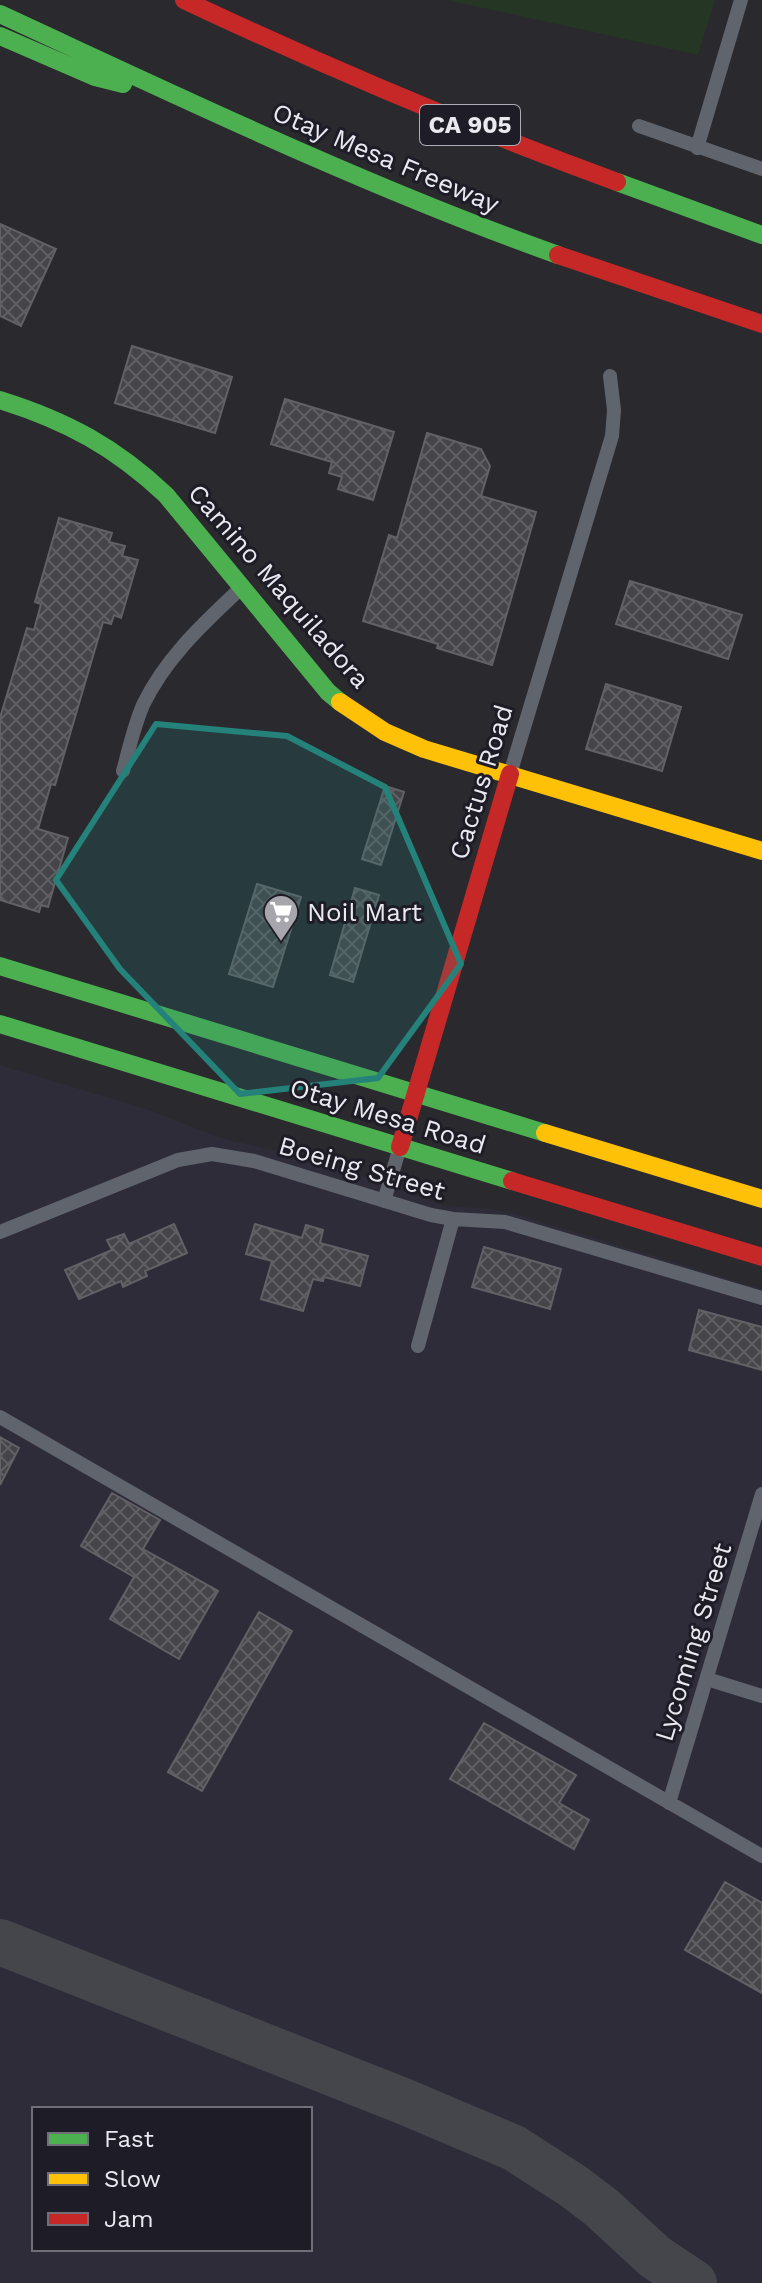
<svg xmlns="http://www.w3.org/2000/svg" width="762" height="2283" font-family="'Work Sans',sans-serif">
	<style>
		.built { fill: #2f2c3a; fill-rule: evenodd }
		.green { fill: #263624 }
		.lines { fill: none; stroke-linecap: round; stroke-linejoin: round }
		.taxiway { stroke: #45464c; stroke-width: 46 }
		.building { fill: url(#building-cross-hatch); stroke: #626165; stroke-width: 2 }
		.street { stroke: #60646d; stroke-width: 14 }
		.fast { stroke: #4caf50; stroke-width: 18 }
		.slow { stroke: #ffc107; stroke-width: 18 }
		.jam { stroke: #c62828; stroke-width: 18 }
		.marked { fill: #25827b; fill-opacity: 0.2; stroke: #25827b; stroke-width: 6; stroke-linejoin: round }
		.labels { text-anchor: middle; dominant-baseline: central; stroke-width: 6; stroke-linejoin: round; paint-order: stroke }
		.shield { fill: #1e1c27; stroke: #adacb4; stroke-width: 2 }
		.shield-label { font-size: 24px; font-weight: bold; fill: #eae9f0 }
		.street-label { font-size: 26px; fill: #eae9f0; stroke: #1e1c27 }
		.poi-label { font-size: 26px; fill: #eae9f0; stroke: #1e1c27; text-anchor: start }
	</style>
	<defs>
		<pattern id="building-cross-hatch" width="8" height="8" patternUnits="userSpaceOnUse" patternTransform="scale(2)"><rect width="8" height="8" fill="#454448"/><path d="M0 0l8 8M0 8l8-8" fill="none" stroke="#605f63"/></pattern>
	</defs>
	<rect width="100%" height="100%" fill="#29292e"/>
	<path class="built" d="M0,1065L146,1109L224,1139L287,1153V1156L300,1160L301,1156L340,1168L441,1205L488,1209L516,1214L762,1289V2283H0ZM34,2109H310V2249H34Z"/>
	<path class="green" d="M447,0H715L698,55Z"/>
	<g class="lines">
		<path class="taxiway" d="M0,1942L403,2101L514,2148L573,2186L602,2208L655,2257L694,2283"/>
	</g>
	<path class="building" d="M0,224L56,249L21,326L0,316Z
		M132,346L232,377L215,433L115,403Z
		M285,399L394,432L373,500L338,489L342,477L329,473L332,462L271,444Z
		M427,433L481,449L490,466L481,496L536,512L492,665L437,648L438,644L363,621L389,535L397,538Z
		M59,518L112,533L109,542L125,546L122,556L138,560L121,618L114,615L111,624L103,622L55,785L51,784L38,829L68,838L48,907L41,905L39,912L0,900V718L27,628L34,630L41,604L35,602Z
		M630,581L742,615L728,659L616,624Z
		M606,684L681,707L662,771L586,749Z
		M385,786L404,792L381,865L362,859Z
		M257,884L301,897L273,987L229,974Z
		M355,888L379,895L353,982L330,975Z
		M174,1224L187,1253L145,1271L147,1276L123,1287L121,1281L79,1299L65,1270L112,1250L107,1240L124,1234L129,1244Z
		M255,1224L302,1238L306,1225L323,1230L320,1243L368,1256L360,1286L324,1277L323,1281L313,1279L303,1311L261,1299L272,1261L246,1254Z
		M484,1247L561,1269L550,1309L472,1287Z
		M699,1310L762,1327V1370L689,1350Z
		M0,1437L19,1448L0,1485Z
		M112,1493L160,1520L143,1549L218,1591L179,1659L110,1619L134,1577L81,1546Z
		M259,1612L292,1631L202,1791L168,1772Z
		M484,1723L576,1775L559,1803L589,1820L574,1849L450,1779Z
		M725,1882L762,1903V1993L685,1950Z"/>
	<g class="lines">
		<path class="street" d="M639,126L762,169
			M697,148L741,0
			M123,771C129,749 134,726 143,705C166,657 204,623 242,587
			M510,774L612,436L614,410L610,376
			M384,1201L400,1147
			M0,1232L178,1160L212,1154L254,1161L431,1215L453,1219L505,1222L762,1298
			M418,1346L453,1219
			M0,1417L762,1856
			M707,1679L762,1696
			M669,1803L762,1494"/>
		<path class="fast" d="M0,14C184,99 367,187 558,255
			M0,36L95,77L123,84
			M617,182L762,235
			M0,400C67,421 115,447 166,495L328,692L340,702
			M0,966L545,1133
			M0,1024L512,1181"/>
		<path class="slow" d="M340,702L385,732L424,749L762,851
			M545,1133L762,1199"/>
		<path class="jam" d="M184,0C326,67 470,128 617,182
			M558,255L762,324
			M400,1147L510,774
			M512,1181L762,1257"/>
	</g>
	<path class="marked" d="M156,724L287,736L385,787L461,964L378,1078L240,1094L120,969L56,880Z"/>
	<defs>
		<symbol id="supermarket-pin" viewBox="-11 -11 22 30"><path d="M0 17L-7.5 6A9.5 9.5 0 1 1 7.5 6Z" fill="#a6a6ac" stroke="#1e1c27"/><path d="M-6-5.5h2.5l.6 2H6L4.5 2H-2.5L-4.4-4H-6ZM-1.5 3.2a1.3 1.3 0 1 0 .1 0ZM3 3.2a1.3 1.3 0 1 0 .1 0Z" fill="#fff"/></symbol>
	</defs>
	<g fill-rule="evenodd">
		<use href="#supermarket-pin" x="261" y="892" width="40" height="54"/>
	</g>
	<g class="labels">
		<rect class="shield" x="420" y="105" width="100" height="40" rx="6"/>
		<g class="shield-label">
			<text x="470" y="125">CA 905</text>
		</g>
		<g class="street-label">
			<text transform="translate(386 158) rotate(23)">Otay Mesa Freeway</text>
			<text transform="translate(279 586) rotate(49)">Camino Maquiladora</text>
			<text transform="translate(481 782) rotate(-73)">Cactus Road</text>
			<text transform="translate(388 1116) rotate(17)">Otay Mesa Road</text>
			<text transform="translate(362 1168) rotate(16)">Boeing Street</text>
			<text transform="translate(693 1642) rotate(-73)">Lycoming Street</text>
		</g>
		<g class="poi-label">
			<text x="307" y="912">Noil Mart</text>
		</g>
	</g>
	<rect x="32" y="2107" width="280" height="144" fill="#1e1c27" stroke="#706e77" stroke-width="2"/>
	<rect x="48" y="2133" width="40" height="12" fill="#4caf50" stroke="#706e77" stroke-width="2"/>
	<text x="104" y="2147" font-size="24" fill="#eae9f0">Fast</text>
	<rect x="48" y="2173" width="40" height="12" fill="#ffc107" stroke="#706e77" stroke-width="2"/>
	<text x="104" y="2187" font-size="24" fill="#eae9f0">Slow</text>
	<rect x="48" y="2213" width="40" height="12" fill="#c62828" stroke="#706e77" stroke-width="2"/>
	<text x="104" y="2227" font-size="24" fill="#eae9f0">Jam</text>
</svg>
